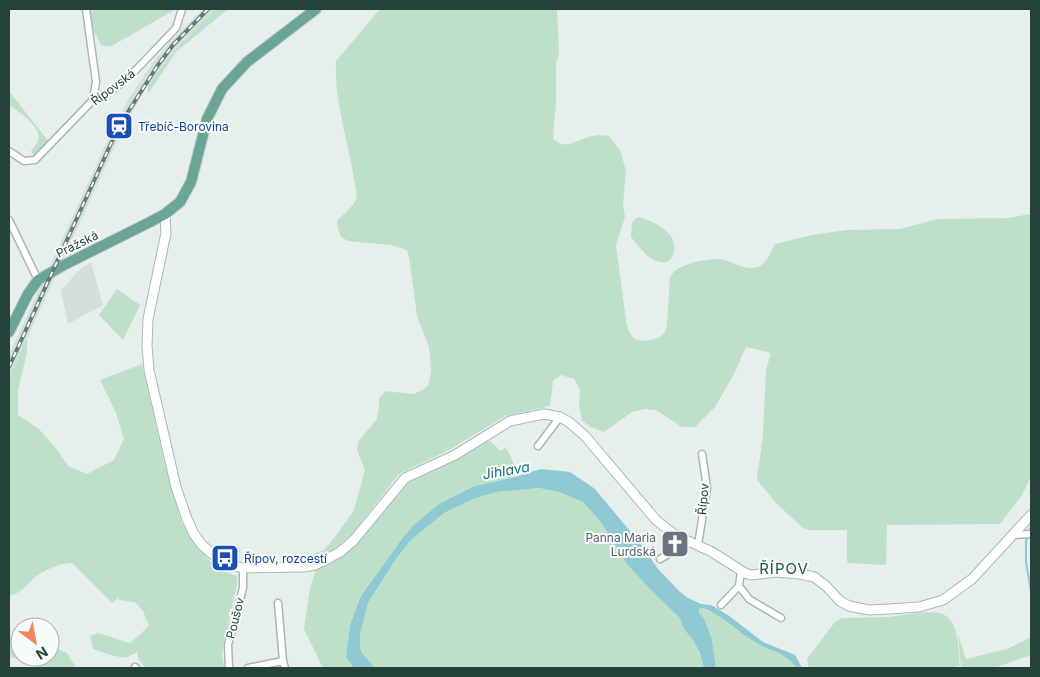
<svg xmlns="http://www.w3.org/2000/svg" width="1040" height="677" font-family="Inter,sans-serif">
	<style>
		.built { fill: #d4dfda }
		.green { fill: #bfe0c8 }
		.water { fill: #8ec9d4 }
		.lines { fill: none; stroke-linecap: round; stroke-linejoin: round }
		.stream { stroke: #8ec9d4; stroke-width: 2 }
		.street-casing { stroke: #a8b8b2; stroke-width: 9 }
		.secondary-casing { stroke: #a4bbb3; stroke-width: 11 }
		.primary-casing { stroke: #c2cac8; stroke-width: 12 }
		.street { stroke: #fff; stroke-width: 6 }
		.secondary { stroke: #fff; stroke-width: 9 }
		.primary { stroke: #6aa596; stroke-width: 10 }
		.rail-casing { stroke: #5f7d75; stroke-width: 4 }
		.rail { stroke: #f7fbf9; stroke-width: 2; stroke-dasharray: 5.5; stroke-linecap: butt }
		.labels { text-anchor: middle; dominant-baseline: central; stroke-width: 4; stroke-linejoin: round; paint-order: stroke }
		.street-label { font-size: 12px; fill: #24423a; stroke: #f7fbf9 }
		.transit-label { font-size: 12px; fill: #164399; stroke: #f7fbf9; text-anchor: start }
		.worship-label { font-size: 12px; fill: #5b616d; stroke: #f7fbf9; text-anchor: end }
		.water-label { font-size: 14px; font-style: italic; fill: #1c6f80; stroke: #f7fbf9 }
		.quarter-label { font-size: 15px; letter-spacing: 1px; fill: #1f5548; stroke: #f7fbf9 }
	</style>
	<rect width="100%" height="100%" fill="#e6efeb"/>
	<path class="built" d="M203,9H216L177,48L161,68L148,85L123,128L9,378V355L115,124L128,100L153,62L170,42Z
		M91,262L103,305L68,324L61,290L79,270Z"/>
	<path class="green" d="M87,9H176L110,47L101,45L89,21Z
		M216,9H228L176,52L148,94V85L161,68L177,48Z
		M380,9H557L559,53L556,64V103L553,138C563,151 576,141 588,137C595,135 601,135 609,136L621,152L626,172L623,204L625,217L616,245L626,320C627,327 629,334 634,338C640,343 655,340 661,336C665,333 666,329 667,325L670,277C676,264 705,259 719,259C732,260 746,273 760,266C768,262 771,251 775,244L812,235L847,230L900,229L937,219L1007,218L1031,214V477L1022,495L1000,524L887,525L886,563L885,565L849,563L847,561V530H808L803,528L776,503L758,481L757,477L763,436L766,370L771,353L746,347L733,376L715,407L695,427H682L656,410L645,409L632,412L604,432L591,427L582,421L579,405L580,390L574,379L561,375L553,381L550,406L505,416L449,450L399,474L352,534L334,550L316,559L290,558L311,555L324,550L335,537L354,510L365,470L357,450L358,442L377,419L379,407V398L385,391L413,394L423,390L429,384L431,370L429,347L417,316L409,257L407,250L391,245L348,241L341,237L338,229L337,221L353,205L357,198C352,152 334,107 336,61Z
		M9,91L49,142L34,155L31,151C33,148 37,144 38,141C43,126 18,112 9,105Z
		M639,217C650,221 662,225 670,235C679,247 674,268 656,261C645,257 638,245 631,237L632,223L636,218Z
		M117,289L140,305L123,340L99,315Z
		M27,338V353L18,389V415L39,429L58,451L68,466L87,474L114,460L124,439L116,413L100,380L142,364L162,452L182,523L196,545L216,568L237,576V585L223,645L222,653L224,668H146L139,660L137,652L126,658L110,655L93,649L90,636L98,633L130,643L149,626L143,611L135,602L118,600L119,597L112,603L72,563C60,563 48,569 38,575C27,583 23,594 9,595V378Z
		M489,440L501,451L505,447C513,457 514,465 515,477L475,486L404,536L361,596L350,625L346,657L354,668H323L304,629L310,588L316,569L330,564L358,543L408,483L458,459Z
		M539,488L559,492L583,502L600,521L617,549L680,618C684,627 689,633 694,642C699,650 702,659 704,668H375L362,653L360,647V634L368,603L396,559L411,540L444,513L473,499L496,492Z
		M700,608L716,613L727,619L755,643L788,657L797,668H716L712,640L699,613Z
		M927,612C931,613 936,612 939,613C960,617 958,650 960,666L948,668H809L807,659L835,622L842,618L888,617Z
		M958,634L966,659L1007,649L1031,637V655L994,668H961Z
		M9,636L20,640V657H50V646L67,653L76,668H42L9,656Z"/>
	<path class="water" d="M541,469L570,472L595,489L644,548L658,569L680,592L688,598L701,604L711,605L728,615L763,642L795,655L802,668H797C783,650 772,653 755,642C735,630 726,617 703,608L699,609V613L704,619L712,640L716,668H704L700,653L693,640L684,629L680,618L650,589L627,564L600,521L583,502L559,492L539,488L496,492L473,499L444,513L411,540L396,559L368,603L360,634V647L362,653L375,668H354L346,657L350,625L361,596L404,536L415,524L439,504L475,486L515,477Z"/>
	<g class="lines">
		<path class="stream" d="M1031,526L1026,541V562L1031,591"/>
		<defs>
			<path id="street" d="M86,9L96,82L93,100
				M9,151L24,161L35,160L93,100L111,91L132,74L176,28L182,9
				M9,220L38,280
				M538,446L560,417
				M1012,535L1031,534
				M698,545L707,488L702,454
				M660,559L689,542
				M739,586L749,599L781,618
				M278,603L283,661L285,668
				M721,605L739,586L741,571
				M135,667L136,668
				M229,668L228,645L243,588V568
				M248,668L283,661"/>
			<path id="secondary" d="M165,214L166,233L148,319L147,346L149,370L176,487L187,519L194,534L202,545L217,558L231,565L243,568L304,567L315,565L327,559L340,552L354,540L405,478L455,455L510,421L544,414L560,417L569,422L585,436L656,520L675,535L712,552L745,573L751,575L776,572L800,574L814,577L826,586L840,601L849,606L869,610L889,609L919,607L943,600L972,579L1031,515"/>
			<path id="primary" d="M9,332L28,294L38,280L64,265L150,222L165,214L180,202L191,182L207,119L222,89L247,62L316,9"/>
		</defs>
		<use href="#street" class="street-casing"/>
		<use href="#secondary" class="secondary-casing"/>
		<use href="#primary" class="primary-casing"/>
		<use href="#street" class="street"/>
		<use href="#secondary" class="secondary"/>
		<use href="#primary" class="primary"/>
		<defs>
			<path id="rail" d="M9,367L119,126L158,65L173,45L208,9"/>
		</defs>
		<use href="#rail" class="rail-casing"/>
		<use href="#rail" class="rail"/>
	</g>
	<defs>
		<symbol id="station-square" viewBox="-11 -11 22 22"><rect x="-9" y="-9" width="18" height="18" rx="4" fill="#1a4fb4" stroke="#f7fbf9"/><path d="M-3-6H3Q5-6 5-4V2Q5 4 3 4L4.5 6H3L1.5 4h-3L-3 6H-4.5L-3 4Q-5 4-5 2V-4Q-5-6-3-6ZM-3.5-4v3h7v-3ZM-3.5 1v1.5H-2V1ZM2 1v1.5H3.5V1Z" fill="#fff"/></symbol>
		<symbol id="church-square" viewBox="-11 -11 22 22"><rect x="-9" y="-9" width="18" height="18" rx="4" fill="#6b7280" stroke="#f7fbf9"/><path d="M-1.2-6h2.4v3.5h3.3v2.4h-3.3V6h-2.4V-.1h-3.3v-2.4h3.3Z" fill="#fff"/></symbol>
		<symbol id="bus-square" viewBox="-11 -11 22 22"><rect x="-9" y="-9" width="18" height="18" rx="4" fill="#1a4fb4" stroke="#f7fbf9"/><path d="M-5-6H5V4H4V6H2V4H-2V6H-4V4H-5ZM-3.5-4V0h7V-4ZM-3.5 1.2v1.5H-2V1.2ZM2 1.2v1.5H3.5V1.2Z" fill="#fff"/></symbol>
	</defs>
	<g fill-rule="evenodd">
		<use href="#station-square" x="103" y="110" width="32" height="32"/>
		<use href="#church-square" x="659" y="528" width="32" height="32"/>
		<use href="#bus-square" x="209" y="542" width="32" height="32"/>
	</g>
	<g class="labels">
		<g class="street-label">
			<text transform="translate(113 87) rotate(-37)">Řípovská</text>
			<text transform="translate(77 244) rotate(-26)">Pražská</text>
			<text transform="translate(703 499) rotate(-85)">Řípov</text>
			<text transform="translate(235 618) rotate(-76)">Poušov</text>
		</g>
		<g class="transit-label">
			<text x="138" y="126">Třebíč-Borovina</text>
			<text x="244" y="558">Řípov, rozcestí</text>
		</g>
		<g class="worship-label">
			<text x="656" y="537">Panna Maria<tspan x="656" dy="14">Lurdská</tspan></text>
		</g>
		<g class="water-label">
			<text transform="translate(506 470) rotate(-10)">Jihlava</text>
		</g>
		<g class="quarter-label">
			<text x="784" y="568">ŘÍPOV</text>
		</g>
	</g>
	<rect width="1040" height="677" fill="none" stroke="#24423a" stroke-width="20"/>
	<g transform="translate(35 642) rotate(148)"><circle r="24" fill="#f7fbf9" stroke="#a3b1ad"/>
	<path d="M0-4L9 19L0 12L-9 19Z" fill="#f4845f"/>
	<text y="-8" font-size="14" font-weight="bold" text-anchor="middle" fill="#24423a">N</text>
	</g>
</svg>
